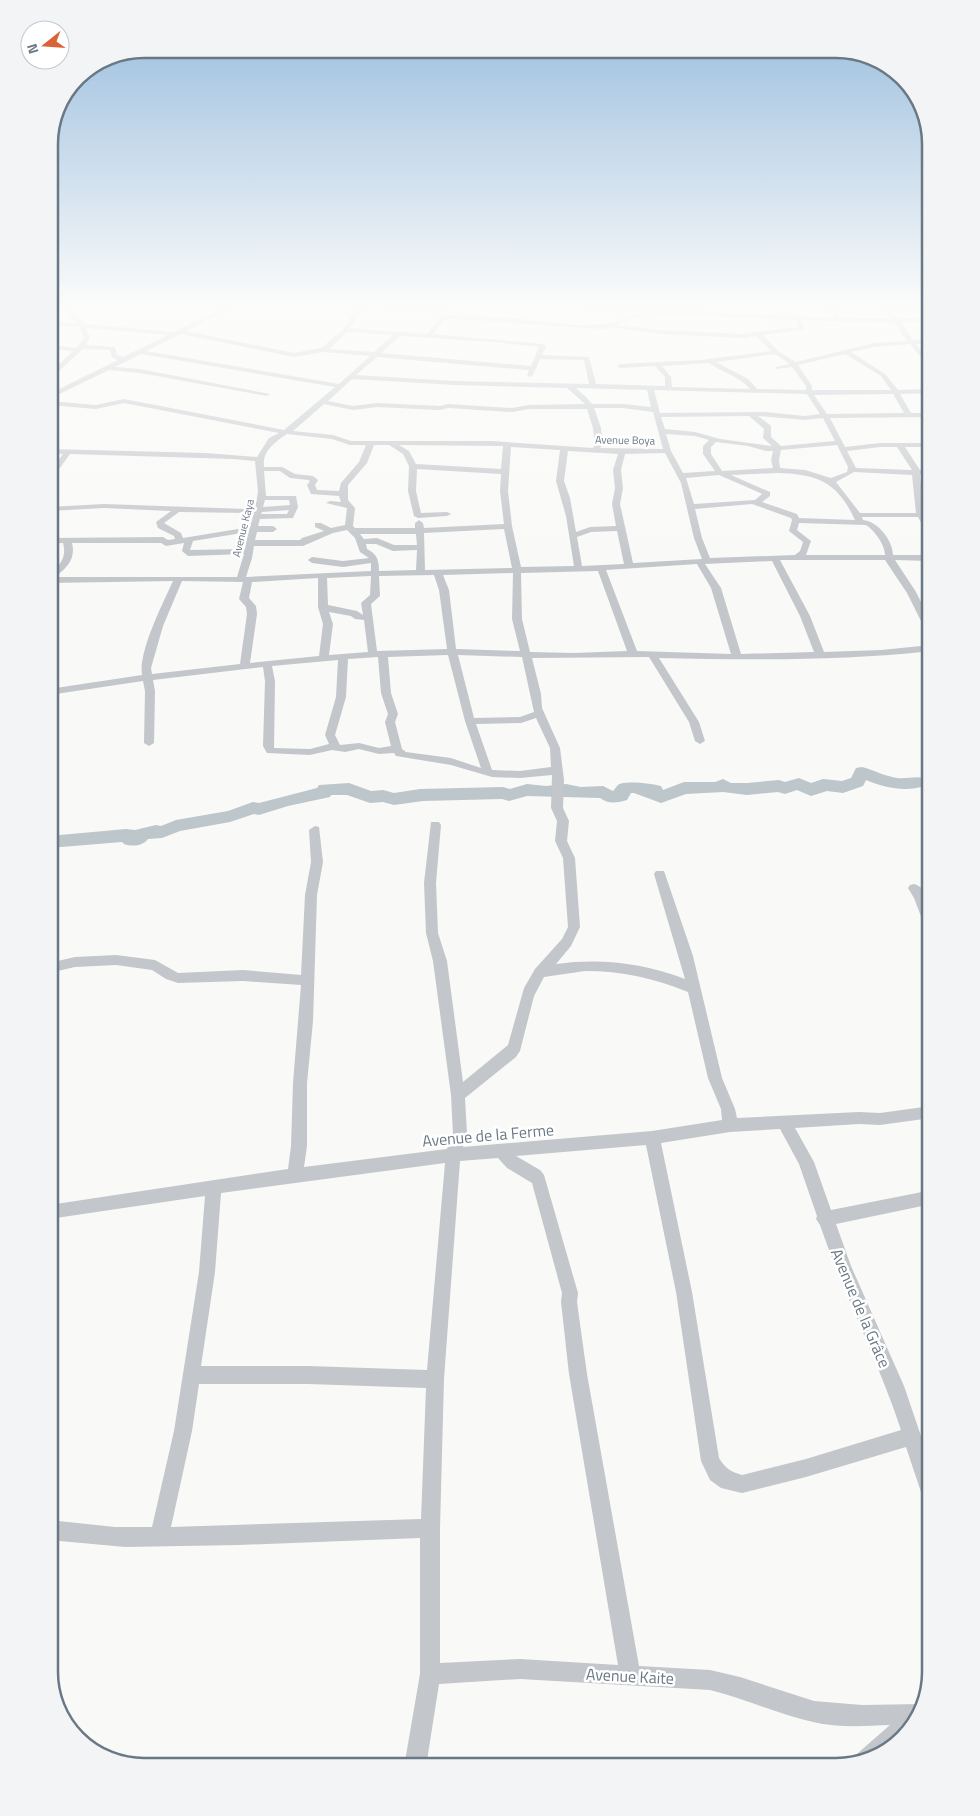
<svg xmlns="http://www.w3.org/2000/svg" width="980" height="1816" font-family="'Titillium Web',sans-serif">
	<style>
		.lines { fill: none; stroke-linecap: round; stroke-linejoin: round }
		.stream { stroke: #bcc6cb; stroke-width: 3 }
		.river { fill: #bcc6cb; fill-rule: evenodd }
		.minor { fill: #c3c6ca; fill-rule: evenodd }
		.labels { text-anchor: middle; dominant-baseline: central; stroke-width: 5; stroke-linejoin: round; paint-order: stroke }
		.far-street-label { font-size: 11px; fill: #6a7886; stroke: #fff }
		.near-street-label { font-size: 16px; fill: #6a7886; stroke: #fff }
		.rim { fill: none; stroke: #6a7886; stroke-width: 2.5 }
	</style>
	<rect width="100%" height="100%" fill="#f9f9f7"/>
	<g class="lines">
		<path class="stream" d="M919,782L931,778"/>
		<path class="river" d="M862,767C874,770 884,776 897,778C906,779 916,776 925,778L927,782L925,786C904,792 886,788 866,780L863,786L843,793L827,791L811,796L797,790L785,794L778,792L747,795L723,792L686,794L661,803L634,793H631L627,800C617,803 608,804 600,798L527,796L509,801L502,799L423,801L394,805L383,802L370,803L347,795H331L330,797L288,806L259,815L254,814L230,822L180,831L162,838L148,839C143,846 132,847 124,844L122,842L49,848V836L126,829L135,830L156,825L161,826L176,820L228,811L253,802L259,803L317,788L319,785L349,783L371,791L383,790L394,793L420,789L503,787L510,789L527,784L546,786L566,784L581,787L603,786L613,791C615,789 616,787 618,785C625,780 653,784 661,786L663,790L684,782H715L723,779L731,783H747L779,780L785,782L799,778L811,783L823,779L842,781L851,778L856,768Z"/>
		<path class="minor" d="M59,305H65L85,324L174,332L228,305H236L186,331L294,353L321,348L344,329L358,305H364L350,328L427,334L440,317L449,315C470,316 490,317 511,318C552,321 601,336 639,311L550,307L547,305L632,306L643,308L646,307L649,309L834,318L829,305H835L840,318L893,319L882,308L862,305L914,308L912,305H918L921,310L918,312L890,309L899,319L931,317V321L901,322L913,340L931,339V343L916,344L931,362V368L929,367L910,344L874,347L851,352L885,374L898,390L931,389V393L900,394L911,413H931V417L830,418L845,447L880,443H931V447H905L920,470L931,471V475H920L924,513L930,515L926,517L931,526V535H928L918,517H862L863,520C878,521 893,541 893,555H931V561L895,560L916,592L931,622V634L926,631L907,593L885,560H780L810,616L824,652L881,650L931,645V651C841,661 749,660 659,658L699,722L705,741L700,744L695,741L689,722L649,657L532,658L541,694L542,708L560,748L564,780L563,808L569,821L567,841L575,858L580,927L571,946L556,964C601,958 642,963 685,979L654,874L656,871H664L693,956L722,1078L735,1109L737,1118L859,1112L880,1113L931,1106V1118L880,1125L859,1124L795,1128L814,1162L831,1210L927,1191L931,1192V1206L927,1205L836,1224L851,1266L904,1386L921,1436L931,1467V1503L924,1501L906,1447L806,1477L742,1493L721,1488L710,1480L701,1461L676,1292L646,1145L516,1156L540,1170L544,1175L578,1293L577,1302L587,1374L639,1666L710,1670L740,1677L814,1701L862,1705L922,1704L915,1725L873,1760L856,1763L855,1761L858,1753L890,1725C865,1726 837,1728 813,1722C778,1714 745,1699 710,1690L520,1679L439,1684L426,1767H404L420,1674V1538L239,1545L125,1547L49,1540V1520L115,1527H152L174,1431L199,1272L205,1196L49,1219V1205L288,1169L291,1146L293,1083L301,985L243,981L178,983L166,979L152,970L116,965L75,967L49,973V963L75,957L116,955L155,960L178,973L243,970L301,975L305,895L311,862L309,830L315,826L319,827L323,862L317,895L313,1021L307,1083V1146L304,1167L447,1149L453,1134L451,1095L433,961L426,933L424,883L431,822H439L441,825L436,883L438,933L447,961L463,1082L508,1045L524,988L535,969L562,939L568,927L563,858L555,841L557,821L551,808L552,775L520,778L492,777L451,765L396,756L394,753L379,754L359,749L345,752L332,750L310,755L267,753L263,746L265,681L263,667L153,680L155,691L154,743L149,746L144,743L145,691L143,681L49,695V689L142,675C138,652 163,603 173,581L49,583V574C60,565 67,558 63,543L49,544V538L163,537L168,540L175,539L174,536L158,528L156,522L171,511L104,508L49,511V507L104,504L247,509L255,508L258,492L255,461L233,459L70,454L52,479H49V472L63,454L49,453V449L206,453L257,457L269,438L279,433L124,403L96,409L49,405V401L96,405L124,399L284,430L335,387L141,354L115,367L140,369L270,394L267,396L140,373L109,370L49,399V394L118,360L112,357L110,350L83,349L49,380V374L73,351L49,349V345L76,348L84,338L80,327L49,325V321L77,324ZM645,313L796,320L798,327L742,334L660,330L617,325ZM449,319C501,321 553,327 605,329L610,327L660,334L742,338L756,336L771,351L701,360L620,364L617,366L620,368L655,366L665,377V386L596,384L589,357L542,355L546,346L543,344L433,334L444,320ZM802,320L895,323L907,341L874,343L796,362L778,351L763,335L804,329ZM86,328L168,335L123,357L117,355L115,347L86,345L90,338ZM347,332L393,335L374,352L329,349ZM181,334L294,357L323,352L370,356L339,384L146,351ZM400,336L494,342L539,347L531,366L381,353ZM775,354L790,364L776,367V369L792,367L806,386V390L757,389L748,379L716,362ZM845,354L881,376L891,390H812V386L798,365ZM377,357L529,370L527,375L530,377L533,375L540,359L584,360L589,384L455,381L356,375ZM709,363C722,372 740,377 750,389L672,387L671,377L662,366ZM352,379L455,385L567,388L585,404L529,405L512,408L448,404L440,406L377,403L353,406L328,401ZM576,388L647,390L651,407L623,404H592L586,397ZM654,390L807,394L820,414L805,416L765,412L660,413ZM893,394L904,413L827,414L814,395ZM324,404L353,410L377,407L440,410L448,408L512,412L529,409H587L593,428L595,445L593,448L491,441H351L333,435L293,431ZM594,408H623L653,412L663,449L600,448L603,445L601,428ZM749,416L764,429L763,438L772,446L720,439L695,432L665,429L661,417ZM758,416L805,420L823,418L835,441L781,446L771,437V426ZM287,434L332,439L350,445H366L359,462L341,483L339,491L317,490L315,485L318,480L313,476L295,474L282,467H264C262,451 275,442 287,434ZM666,434L695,436L709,440L703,446V454L715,471L683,473L671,451ZM716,442L748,446L766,451H773L771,460L773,468L722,471L711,454V447ZM374,445H389L403,454L409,466L408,491L414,516L418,518L447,516L451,514L447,512L421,513L416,491L417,469L501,474L500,491L504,524L424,528L423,523L419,520L415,523V528H355L353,526L355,508L348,500V485L367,463ZM399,445L503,446L501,469L416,464L409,451ZM837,445L848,467L847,472L831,478L805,470L780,468L779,460L781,450ZM511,447L560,450L556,481L566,516L574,566L521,567L512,526L508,491ZM880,447H897L912,470L856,468L847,451ZM568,451L618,454L613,470L615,488L612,504L616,526L590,527L576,532L570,498L564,481ZM665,453L681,483L694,538L702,559L633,563L620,504L623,488L621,470L625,454ZM264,471H280L290,478L308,480L310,481L307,485L311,494L339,496L341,502L330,501L326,503L347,508L345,525L331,528L321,523H315V527L324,531L302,538L300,540H255L257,532H273L277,529L273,526H258L260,519L293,518L298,507L296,496H266ZM854,472L912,475L916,513H860L836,482ZM777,473C817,474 837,481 855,520L799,518L797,514L762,502L770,496V492L731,475ZM719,475L758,492L762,494L755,500L694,504L686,478ZM289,500L290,505L263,507L265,500ZM752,504L791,518L792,520L789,531L803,542L800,551L795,555L710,558L702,538L695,509ZM289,510L287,514H261L262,512ZM179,512L247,513H254L250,527L183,538L181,533L164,523ZM799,523L866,525C875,531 885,545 885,555H806L811,541L797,530ZM504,529L512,568L425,570L424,533ZM347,530L355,538L360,552L369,558L343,561L312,557L308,560L312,563L343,567L371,563V571L246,577L252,558L254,546H303L333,533ZM617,531L624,564L582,566L577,537L591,532ZM248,532L245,549L190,550L193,541ZM360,534H416L417,545H394L377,538L364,539ZM72,543H161L166,546L184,543L182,551L188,556L244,554L237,577H55C67,568 76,559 72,543ZM366,544H376L393,551L417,550L416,570L379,571C379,560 377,554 367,549ZM772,561L800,616L814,652L741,654L721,588L705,564ZM697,564L711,588L731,654L637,651L606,570ZM598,571L627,651L574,653L530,652L522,619L521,573ZM513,573L512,619L520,651L456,649L449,590L443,575ZM434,575L439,590L447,649L377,651L371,604L380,596L379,576ZM371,576L370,595L361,603L363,615L357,611L328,605L327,578ZM318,578V607L323,624L319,656L250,663L257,614L256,606L249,598L252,582ZM182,581L243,582L239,599L246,607L247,614L240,664L152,674L151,668L163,626ZM329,612L351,616L355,619L364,620L368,652L329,655L333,624ZM448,655L465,721L481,768L451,758L406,752L402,749L395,722L398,714L391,693L388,657ZM458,655L522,657L534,712L520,717L474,718ZM378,657L381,693L388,714L385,722L391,746L379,748L359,743L340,745L335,735L346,697L348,659ZM338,660L336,697L325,735L329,744L310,749L274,748L275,681L272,666ZM536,718L550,748L551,767L520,771L492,770L476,724L521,723ZM585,971C622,971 653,978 688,992L708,1078L721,1109L722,1120L652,1131L463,1147L467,1134L465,1098L516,1057L520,1051L534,996L544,977ZM780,1129L799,1164L817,1216L816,1219L820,1225C844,1295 878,1360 901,1430L806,1459L742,1475C731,1472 725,1468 719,1458L692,1292L661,1143L730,1132ZM498,1158L507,1168L532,1183L562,1293L561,1302L569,1374L618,1665L520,1659L440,1663V1528L444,1379L460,1161ZM445,1163L427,1370L308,1366H201L215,1272L221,1193ZM199,1384H308L426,1388L421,1519L171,1527L192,1431Z
			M389,308H445L448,310L445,312L387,311Z
			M914,884C932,889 931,917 931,932L927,930L925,927L914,898L908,888L910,885Z"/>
	</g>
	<linearGradient id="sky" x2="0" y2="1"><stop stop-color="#96bbdc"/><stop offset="0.55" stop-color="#fcfcfb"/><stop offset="1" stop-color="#fcfcfb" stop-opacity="0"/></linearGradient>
	<rect width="980" height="559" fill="url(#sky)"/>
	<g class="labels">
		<g class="far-street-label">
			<text transform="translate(625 440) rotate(1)">Avenue Boya</text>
			<text transform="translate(243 528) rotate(-76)">Avenue Kaya</text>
		</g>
		<g class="near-street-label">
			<text transform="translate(488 1135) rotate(-5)">Avenue de la Ferme</text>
			<text transform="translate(861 1308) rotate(67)">Avenue de la Grâce</text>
			<text transform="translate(630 1676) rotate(3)">Avenue Kaite</text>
		</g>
	</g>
	<path d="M0 0H980V1816H0ZM144 58H836A86 86 0 0 1 922 144V1672A86 86 0 0 1 836 1758H144A86 86 0 0 1 58 1672V144A86 86 0 0 1 144 58Z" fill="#f3f4f5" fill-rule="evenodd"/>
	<path class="rim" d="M144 58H836A86 86 0 0 1 922 144V1672A86 86 0 0 1 836 1758H144A86 86 0 0 1 58 1672V144A86 86 0 0 1 144 58Z"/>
	<g transform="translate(45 45) rotate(253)"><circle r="24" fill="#ffffff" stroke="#c3c9cf"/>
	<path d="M0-4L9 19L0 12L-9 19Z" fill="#da6236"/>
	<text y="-8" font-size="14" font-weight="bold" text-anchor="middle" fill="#6a7886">N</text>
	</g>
</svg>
